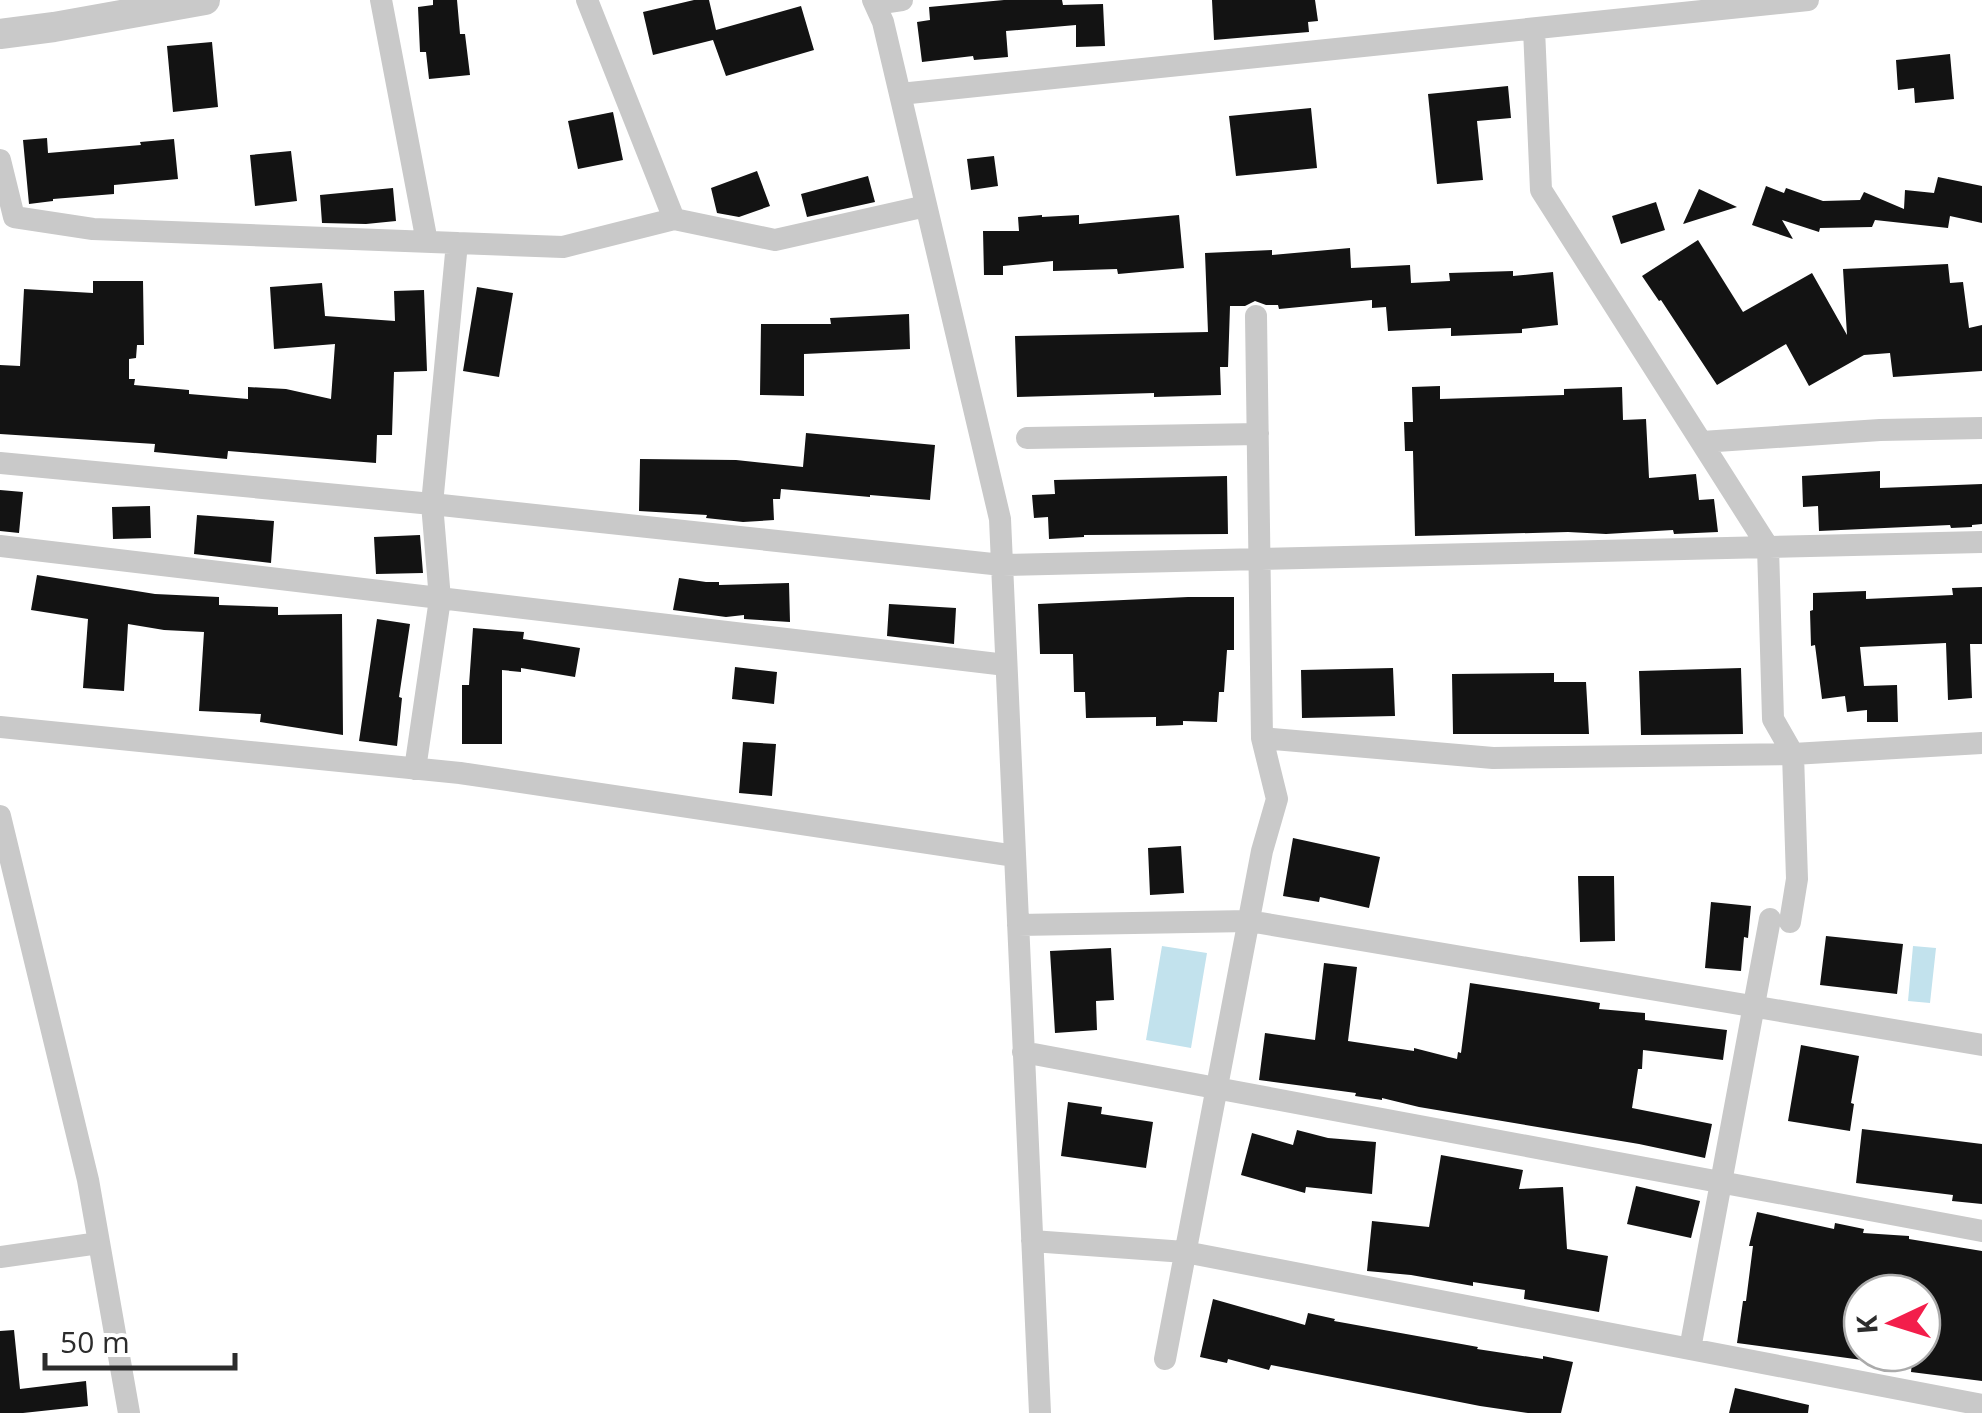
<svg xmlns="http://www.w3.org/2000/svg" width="1982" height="1413" font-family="'Open Sans',sans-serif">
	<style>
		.water { fill: #c2e2ed }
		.building { fill: #131313 }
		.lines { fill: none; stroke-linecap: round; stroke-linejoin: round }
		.minor { stroke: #c9c9c9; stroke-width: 22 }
		.tertiary { stroke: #c9c9c9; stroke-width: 30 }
	</style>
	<rect width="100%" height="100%" fill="#fff"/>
	<path class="water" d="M1162,946L1207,953L1191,1048L1146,1040Z
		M1913,946L1936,948L1930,1003L1908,1001Z"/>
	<path class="building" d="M433,0H457L460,34H465L470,75L429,79L426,52H420L418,7L433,5Z
		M694,0H709L716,30L801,6L814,50L726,76L713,40L653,55L643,12Z
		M1004,0H1062L1063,5L1103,4L1105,46L1076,47V25L1006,31L1008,57L974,60L973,56L922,62L917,22L930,20L929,7Z
		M1212,0H1315L1318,21L1308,22L1309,32L1214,40Z
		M212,42L218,107L173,112L167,46Z
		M1950,54L1954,99L1915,103L1914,88L1898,90L1896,60Z
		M1508,86L1511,118L1477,121L1483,180L1437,184L1428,94Z
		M1311,108L1317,168L1236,176L1229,116Z
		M613,112L623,160L578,169L568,121Z
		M47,138L48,153L141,145L140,142L174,139L178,179L114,185V194L53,199V201L29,204L23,140Z
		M291,151L297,201L255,206L250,155Z
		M994,156L998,186L971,190L967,159Z
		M757,171L770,206L739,217L717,213L711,188Z
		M868,176L875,202L807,217L801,194Z
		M1938,177L1982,186V223L1950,216L1948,228L1875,220L1872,227L1820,228L1819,232L1782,220L1793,239L1752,225L1766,186L1784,193L1786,188L1823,201L1860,200L1864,192L1904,209L1905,190L1934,193Z
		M393,188L396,221L366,224L322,223L320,195Z
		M1699,189L1737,207L1683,224Z
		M1656,202L1665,230L1621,244L1612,216Z
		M1042,215V217L1079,215V224L1179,215L1184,268L1118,274L1117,269L1053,271V261L1003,266V275H984L983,231H1019L1018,217Z
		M1698,240L1743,312L1812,273L1847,335L1843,269L1948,264L1950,283L1963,282L1969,328L1982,325V371L1893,377L1890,353L1864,355L1809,386L1786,344L1717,385L1661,300L1659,301L1642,276Z
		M1350,248L1351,268L1410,265L1411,283L1450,281L1449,273L1513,271V276L1553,272L1558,325L1522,329V333L1451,336V328L1388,331L1386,307L1372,308V300L1279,309L1278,305H1266L1255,301L1245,306H1230L1228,367H1220L1221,395L1154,397V393L1017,397L1015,336L1208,332L1205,253L1272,250V255Z
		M93,281H143L144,345H137L136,358L129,359V379H135L134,385L189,390V394L248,399V387L286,389L331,399L335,344L274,349L270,287L322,283L325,316L395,321L394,291L424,290L427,371L394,372L392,435H377L376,463L228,451L227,459L154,452L155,444L0,434V365L20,366L24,289L93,293Z
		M477,287L513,293L499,377L463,371Z
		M909,314L910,349L804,354V396L760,395L761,324H831L830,318Z
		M1440,386V399L1564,395V389L1622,387L1623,420L1646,419L1649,478L1696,474L1699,500L1714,499L1718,532L1674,534L1673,530L1606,534L1568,532L1415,536L1413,451H1405L1404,422H1413L1412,387Z
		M806,433L935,445L930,500L870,495V497L781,489L780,499H773L774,520L743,522L706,518L707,515L639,511L640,459L736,460L803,467Z
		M1880,471V488L1982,484V524L1972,525V527L1951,528L1950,525L1819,531L1818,506L1803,507L1802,476Z
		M1227,476L1228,534L1084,535V537L1049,539L1048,517L1034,518L1032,495L1055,494L1054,480Z
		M0,490L23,492L19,533L0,531Z
		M150,506L151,538L113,539L112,507Z
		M197,515L274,521L271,563L194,554Z
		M420,535L423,573L376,574L374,537Z
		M37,575L155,594L219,597V605L278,607V615L342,614L343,735L260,722L261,714L199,711L204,632L164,630L128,624L124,691L83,688L88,619L31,610Z
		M679,578L706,582H719V585L789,583L790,622L744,619V615L726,617L673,610Z
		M1982,587V644H1970L1972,698L1948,700L1946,643L1860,647L1864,686L1897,685L1898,722H1867V710L1847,712L1845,696L1822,699L1815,645L1811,646L1810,611L1813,610V593L1866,591V599L1953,595L1952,588Z
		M1188,597H1234V650H1227L1224,692H1219L1217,722L1183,721V725L1156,726V717L1086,718L1085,692H1074L1073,654H1040L1038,604Z
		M889,604L956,608L954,644L887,636Z
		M377,619L410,624L399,697L402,698L397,746L359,741Z
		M473,628L524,632L523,639L580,648L575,677L521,668V672L502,670V744H462V685H469Z
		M735,667L777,672L774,704L732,699Z
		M1393,668L1395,716L1302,718L1301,670Z
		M1741,668L1743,734L1641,735L1639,671Z
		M1554,673V682H1586L1589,734H1453L1452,674Z
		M743,742L776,744L772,796L739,793Z
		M1293,838L1380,857L1369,908L1320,897L1319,902L1283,896Z
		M1181,846L1184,893L1150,895L1148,848Z
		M1578,876H1614L1615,941L1580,942Z
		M1711,902L1751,906L1748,938L1744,937L1741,971L1705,968Z
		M1826,936L1903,944L1897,994L1820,985Z
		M1111,948L1114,1000L1096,1001L1097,1030L1055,1033L1050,951Z
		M1324,963L1357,967L1348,1041L1414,1051V1048L1457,1059L1458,1052L1461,1053L1470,983L1600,1003L1599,1009L1645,1013V1020L1727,1030L1723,1060L1643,1050L1642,1069H1638L1632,1108L1712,1124L1705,1158L1639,1144L1419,1107L1382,1098V1100L1355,1096L1356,1093L1259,1080L1265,1033L1315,1040Z
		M1801,1045L1859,1056L1851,1103L1854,1104L1850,1131L1788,1121Z
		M1068,1102L1102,1107L1101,1114L1153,1122L1146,1168L1061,1156Z
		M1862,1129L1982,1144V1204L1952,1201L1953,1195L1856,1183Z
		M1297,1130L1328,1138L1376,1142L1372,1194L1306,1187L1305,1193L1241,1175L1252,1133L1293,1145Z
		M1441,1155L1523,1170L1519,1189L1563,1187L1567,1249L1608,1256L1599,1312L1524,1299L1525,1290L1473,1282V1286L1411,1275L1367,1271L1372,1221L1429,1227Z
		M1636,1186L1700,1201L1691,1238L1627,1224Z
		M1757,1212L1834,1229L1835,1223L1864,1229L1863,1233L1909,1236V1239L1982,1251V1381L1911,1372L1913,1353H1922V1293H1919L1920,1290L1862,1286V1360L1737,1343L1743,1301H1746L1753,1246H1749Z
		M1213,1299L1305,1325L1308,1313L1335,1319L1334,1321L1478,1347L1477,1349L1543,1359V1356L1573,1362L1561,1413H1528L1480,1406L1271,1365L1269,1370L1228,1359L1227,1363L1200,1357Z
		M14,1330L20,1389L86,1381L88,1406L23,1413H0V1331Z
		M1735,1388L1809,1405L1808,1413H1729Z"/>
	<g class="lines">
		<path class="minor" d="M381,0L427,242
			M587,0L674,219
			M873,0L883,22L1000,519L1040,1413
			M875,4L902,0
			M1534,29L1541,190L1768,547L1773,719L1793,754L1797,879L1790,922
			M900,94L1808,0
			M0,160L14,217L93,229L563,247L674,219L775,240L926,206
			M1256,316L1262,738
			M1027,438L1258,434
			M1702,442L1880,430L1982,428
			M0,463L432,504L1002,565L1982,542
			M0,546L1006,665
			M0,727L460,773L1015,856
			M415,769L440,599L432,504L457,243
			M0,816L88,1180L129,1413
			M1018,925L1249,921L1982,1045
			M1023,1052L1982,1231
			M1032,1241L1185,1252L1982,1405
			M0,1257L99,1243
			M1690,1349L1770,919
			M1165,1359L1262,851L1277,799L1262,738L1493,758L1793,754L1982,743"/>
		<path class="tertiary" d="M0,34L54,27L205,0"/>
	</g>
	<g transform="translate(1892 1323) rotate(266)"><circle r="48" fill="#ffffff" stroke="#ababab" stroke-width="2.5"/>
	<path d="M0-8L18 38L0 25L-18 38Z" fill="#f31e4b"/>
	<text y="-15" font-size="28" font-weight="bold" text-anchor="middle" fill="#2c2c2c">K</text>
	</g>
	<path d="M45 1353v15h190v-15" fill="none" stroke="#2c2c2c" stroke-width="5"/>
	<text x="60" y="1353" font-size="30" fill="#2c2c2c" stroke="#ffffff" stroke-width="8" paint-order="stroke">50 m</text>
</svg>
